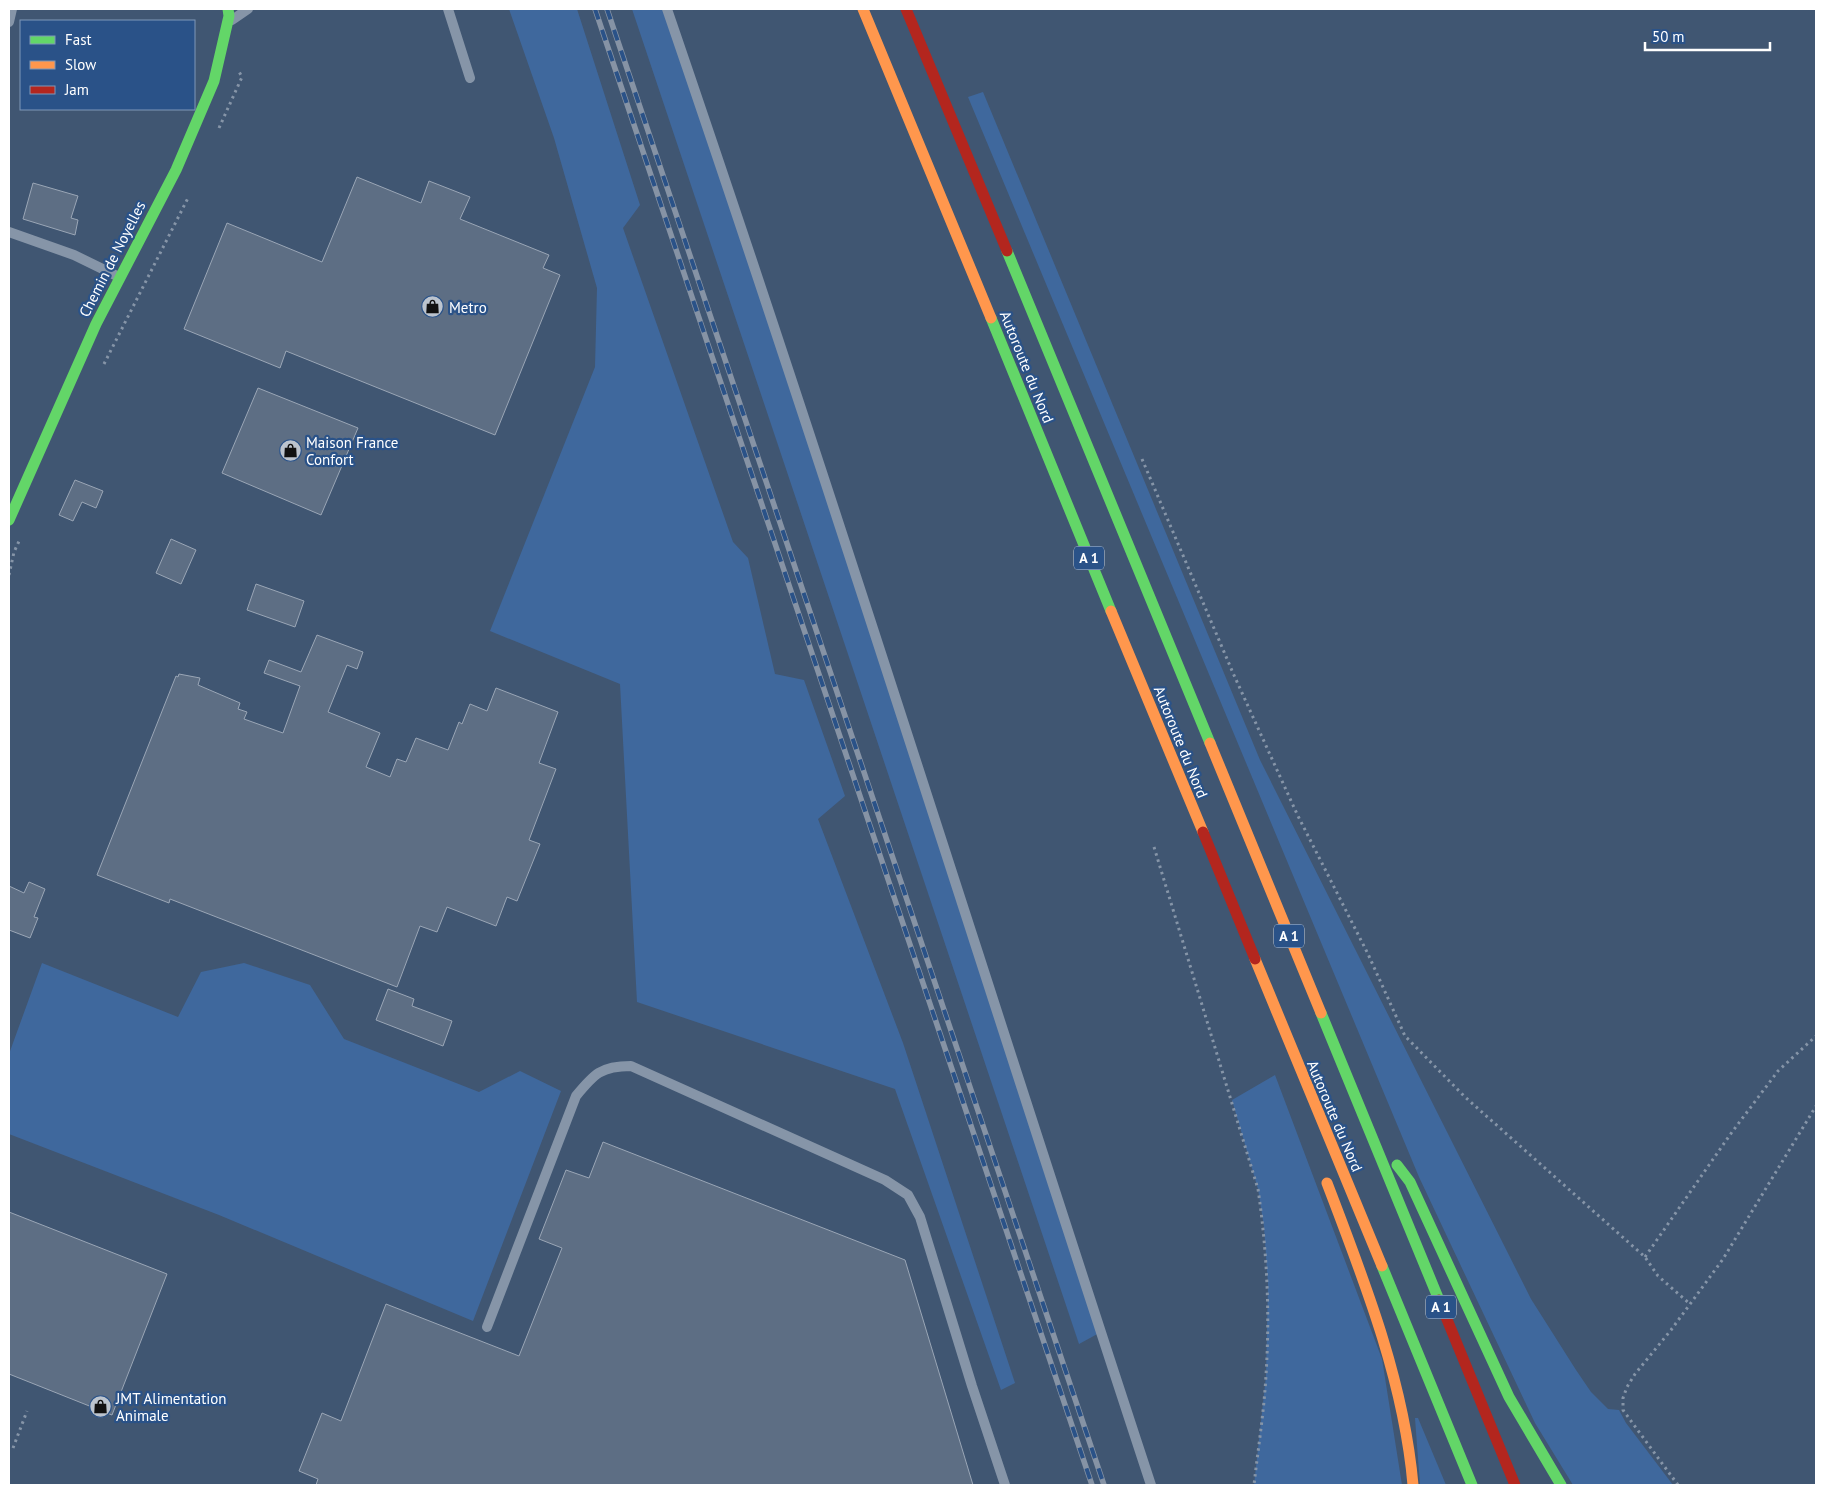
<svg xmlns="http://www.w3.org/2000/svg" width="1825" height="1494" font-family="'PT Sans',sans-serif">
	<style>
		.green { fill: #3f689d }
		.building { fill: #5d6e84; stroke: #9aa6b6 }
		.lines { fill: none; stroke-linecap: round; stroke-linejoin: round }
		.path { stroke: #8695a8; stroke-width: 3; stroke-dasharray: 2.5 4; stroke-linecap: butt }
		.lane { stroke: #8695a8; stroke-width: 10 }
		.fast { stroke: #63d668; stroke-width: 11 }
		.slow { stroke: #ff974d; stroke-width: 11 }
		.jam { stroke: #b3261e; stroke-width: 11 }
		.rail-casing { stroke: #8693a5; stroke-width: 5.5 }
		.rail { stroke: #2a5288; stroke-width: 4; stroke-dasharray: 11; stroke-linecap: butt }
		.labels { text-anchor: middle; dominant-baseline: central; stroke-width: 4.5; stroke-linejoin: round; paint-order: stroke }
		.shield { fill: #2a5288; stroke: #bfcbdb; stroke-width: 1 }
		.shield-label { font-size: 14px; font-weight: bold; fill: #fff }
		.street-label { font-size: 15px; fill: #fff; stroke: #2a5288 }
		.poi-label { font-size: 15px; fill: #fff; stroke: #2a5288; text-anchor: start }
	</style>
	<rect width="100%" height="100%" fill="#405672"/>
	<path class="green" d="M509,9H577L640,205L623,228L733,542L748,558L775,674L804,680L845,796L818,819L903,1043L1015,1383L1001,1390L895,1089L637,1002L620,684L490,631L595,367L597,288L554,138Z
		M632,9H665L1101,1332L1079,1344Z
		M983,92L1260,760L1531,1299L1576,1370L1591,1392L1608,1409L1619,1410L1626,1423L1673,1485H1573L1535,1423L1419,1177L968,97Z
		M42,963L178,1017L201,972L244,963L310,985L344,1039L479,1092L520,1071L561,1091L473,1321L219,1215L9,1134V1054Z
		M1275,1075L1382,1359L1402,1485H1254L1266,1376L1268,1284L1264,1227L1258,1189L1232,1100Z
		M1415,1418H1418L1446,1485H1420Z"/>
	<path class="building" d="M357,177L421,203L429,181L470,197L460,219L549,255L543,268L560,275L495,435L286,351L280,368L184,329L227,223L322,262Z
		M33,183L78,196L71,218L78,220L75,235L23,219Z
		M258,388L358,428L321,515L222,473Z
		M75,480L103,491L96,508L82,502L73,521L59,515Z
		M171,539L196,550L181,584L156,573Z
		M256,584L304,601L295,627L247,610Z
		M317,635L363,652L357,669L347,665L328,712L380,733L366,767L390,777L397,759L406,762L416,738L448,750L459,722L462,724L470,704L487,711L496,688L558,712L539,763L556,769L529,840L540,844L517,901L507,897L496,926L447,907L437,932L420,926L397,987L170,899L169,903L97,875L176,676L178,677L179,674L200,678L198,685L240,703L238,709L247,712L244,719L283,733L300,686L264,673L269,660L301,672Z
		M29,882L45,889L34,917L38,918L30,938L9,930V886L24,893Z
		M388,989L414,999L412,1006L452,1021L443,1046L376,1020Z
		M603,1142L905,1260L973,1485H316L318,1479L299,1471L322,1413L341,1421L386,1304L519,1356L562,1248L539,1239L566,1170L589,1178Z
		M9,1212L167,1274L112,1415L9,1374Z"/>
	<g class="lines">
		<path class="path" d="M219,128L242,77L238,70
			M104,364L188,198
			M1142,459L1233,673L1297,814L1368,954L1405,1036L1465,1097L1645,1257L1658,1276L1690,1304
			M9,575L14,552L20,539
			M1154,847L1258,1189C1267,1251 1270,1313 1266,1375C1264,1412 1258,1449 1254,1485
			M1645,1257L1732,1132L1778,1071L1816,1036
			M13,1448L27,1411
			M1678,1485L1623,1410V1398L1627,1387L1635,1374L1671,1330L1723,1259L1816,1106"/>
		<path class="lane" d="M448,9L470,78
			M667,9C835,499 989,993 1151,1485
			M232,20L248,9
			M9,22L12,9
			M9,232L74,255L119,277
			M487,1327L576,1096C594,1074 601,1066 631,1066L885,1180L908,1195L920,1217L972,1386L1005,1485"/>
		<path class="fast" d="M1007,251L1210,743
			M991,318L1111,611
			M9,520L96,324L176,170L214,81L229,16L228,9
			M1321,1013L1439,1300
			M1397,1165L1410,1182L1509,1397L1561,1485
			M1382,1266L1472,1485"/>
		<path class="slow" d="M863,9L991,318
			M1111,611L1203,832
			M1210,743L1321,1013
			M1255,959L1382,1266
			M1327,1183C1364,1280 1404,1381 1413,1485"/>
		<path class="jam" d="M906,9L1007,251
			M1203,832L1255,959
			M1439,1300L1515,1485"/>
		<defs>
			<path id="rail" d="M595,9L1092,1485
				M607,9L1104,1485"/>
		</defs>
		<use href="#rail" class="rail-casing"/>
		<use href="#rail" class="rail"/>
	</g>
	<defs>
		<symbol id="shop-disc" viewBox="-11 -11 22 22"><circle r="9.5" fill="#bcc4ce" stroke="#2a5288"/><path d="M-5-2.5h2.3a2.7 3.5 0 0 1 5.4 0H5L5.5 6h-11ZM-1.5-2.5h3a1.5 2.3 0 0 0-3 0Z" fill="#111"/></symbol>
	</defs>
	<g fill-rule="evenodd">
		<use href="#shop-disc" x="420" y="294" width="25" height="25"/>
		<use href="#shop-disc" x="278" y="438" width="25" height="25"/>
		<use href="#shop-disc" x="88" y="1394" width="25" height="25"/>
	</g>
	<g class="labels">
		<g class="shield">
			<rect x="1074" y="546.5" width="30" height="23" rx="4"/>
			<rect x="1274" y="924.5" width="30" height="23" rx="4"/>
			<rect x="1426" y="1295.5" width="30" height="23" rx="4"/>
		</g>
		<g class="shield-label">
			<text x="1089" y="558">A 1</text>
			<text x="1289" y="936">A 1</text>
			<text x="1441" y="1307">A 1</text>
		</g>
		<g class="street-label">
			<text transform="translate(112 259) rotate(-63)">Chemin de Noyelles</text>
			<text transform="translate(1027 367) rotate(68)">Autoroute du Nord</text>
			<text transform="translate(1181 742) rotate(68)">Autoroute du Nord</text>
			<text transform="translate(1335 1116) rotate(67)">Autoroute du Nord</text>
		</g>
		<g class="poi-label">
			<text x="449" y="307">Metro</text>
			<text x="306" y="442">Maison France<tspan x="306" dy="17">Confort</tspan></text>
			<text x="116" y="1398">JMT Alimentation<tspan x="116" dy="17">Animale</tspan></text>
		</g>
	</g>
	<rect width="1825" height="1494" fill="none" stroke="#ffffff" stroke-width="20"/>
	<rect x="20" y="20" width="175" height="90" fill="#2a5288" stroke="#7f97b8"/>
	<rect x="30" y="36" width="25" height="8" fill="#63d668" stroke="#7f97b8"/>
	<text x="65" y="45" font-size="15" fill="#ffffff">Fast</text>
	<rect x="30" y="61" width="25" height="8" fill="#ff974d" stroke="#7f97b8"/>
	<text x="65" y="70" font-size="15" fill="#ffffff">Slow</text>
	<rect x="30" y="86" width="25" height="8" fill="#b3261e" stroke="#7f97b8"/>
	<text x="65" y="95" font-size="15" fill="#ffffff">Jam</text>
	<path d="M1645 42v8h125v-8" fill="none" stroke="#ffffff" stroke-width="2.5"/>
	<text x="1652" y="42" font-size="15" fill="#ffffff" stroke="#2a5288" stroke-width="4" paint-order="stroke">50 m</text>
</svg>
